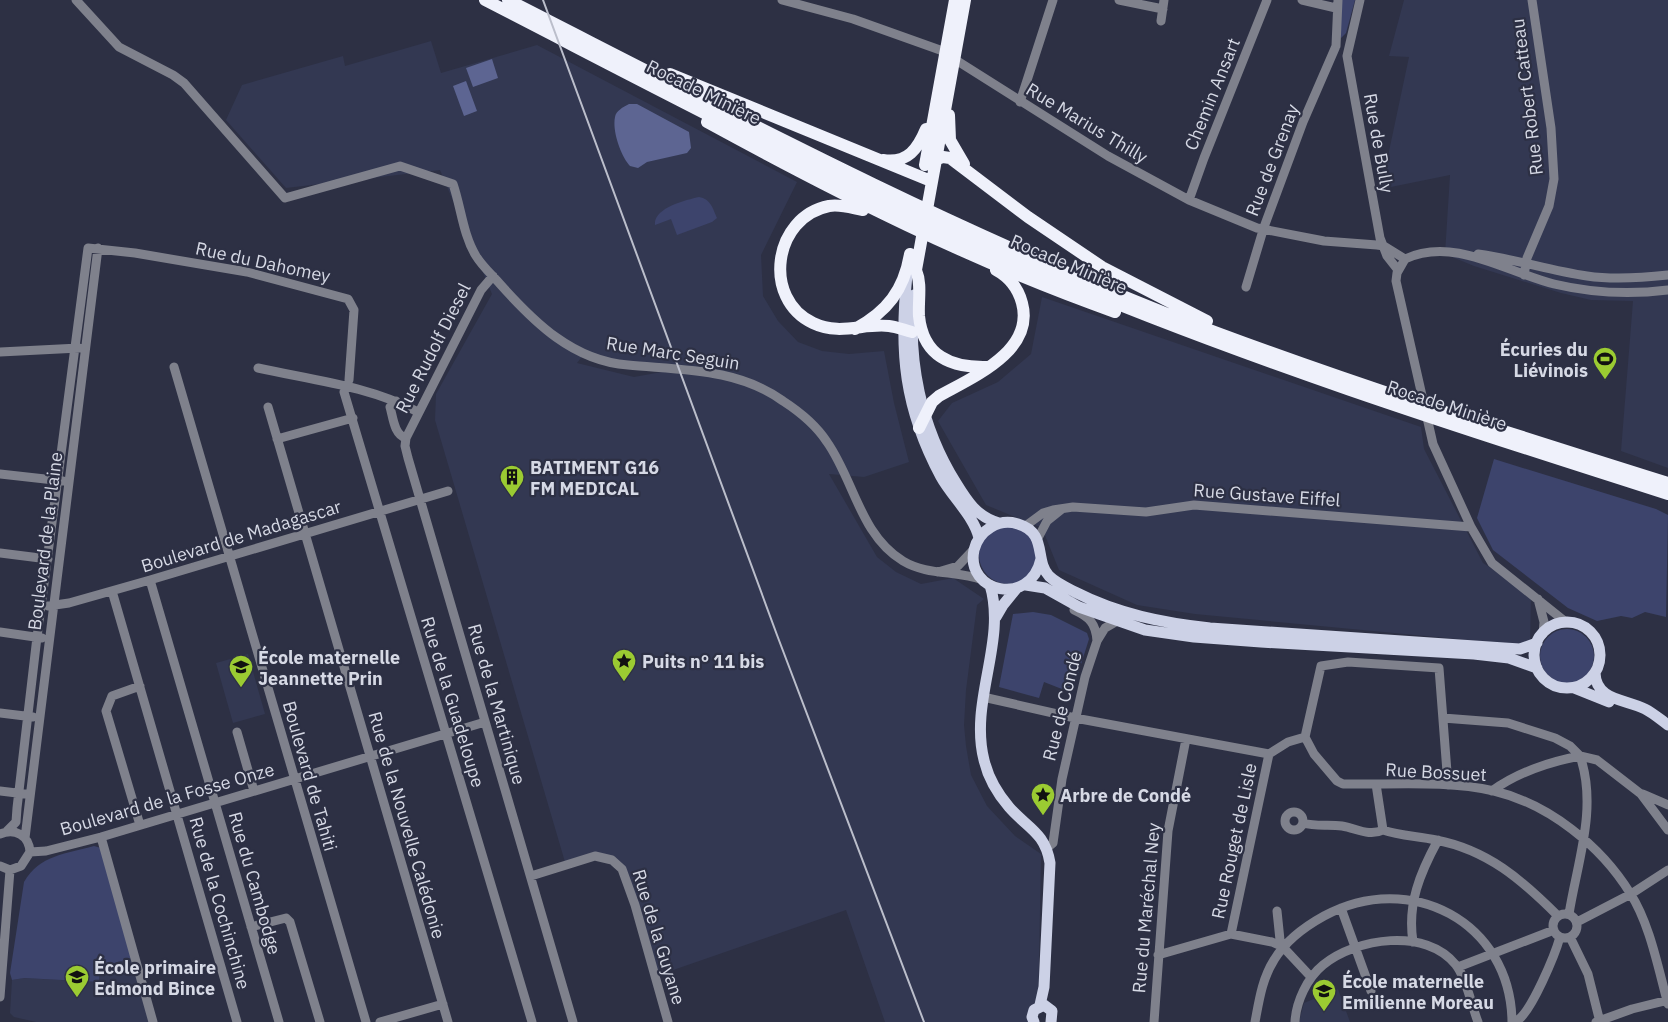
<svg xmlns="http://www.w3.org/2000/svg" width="1668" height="1022" font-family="'IBM Plex Sans',sans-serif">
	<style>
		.built { fill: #333852; fill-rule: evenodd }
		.green { fill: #3d446c }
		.water { fill: #5d6592 }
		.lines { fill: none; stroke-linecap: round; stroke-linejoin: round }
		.minor { stroke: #7f818c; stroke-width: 9 }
		.major { stroke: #ccd1e6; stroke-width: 11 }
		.highway { stroke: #eff1fb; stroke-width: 12 }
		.rail { stroke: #bbbecb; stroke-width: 2 }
		.labels { text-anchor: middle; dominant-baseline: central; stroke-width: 4.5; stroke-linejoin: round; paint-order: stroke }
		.street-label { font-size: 18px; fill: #d6d9e5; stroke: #2d3044 }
		.poi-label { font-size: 18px; font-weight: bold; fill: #d6d9e5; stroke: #2d3044; text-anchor: start }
	</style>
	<rect width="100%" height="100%" fill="#2d3044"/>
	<path class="built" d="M1404,0H1668V468L1621,451L1633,301L1591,300L1561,293L1474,266L1445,254L1450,175L1381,189L1409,57L1389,56Z
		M431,41L441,73L537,45L797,182L761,255L763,296L778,321L798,342L822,351L849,354L884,351L894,403L909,462L864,477L829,474L877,557L896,572L921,584L953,578L984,599L977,605L966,690L964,725L966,746L971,775L987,806L1015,836L1041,854L1038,1022H885L846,910L656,976L622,869L595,856L565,862L435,420L436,394L492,294L440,170L286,188L226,120L242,85L343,56L345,66ZM584,354L667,371L634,377L577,363Z
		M1042,297L1421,427L1424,449L1483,563L1531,593L1530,646L1195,614L1137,605L1059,570L1042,528L986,505L938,421L952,403L998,382L1031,354Z
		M248,654L265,714L233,723L216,663Z
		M132,958L151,1022H36L14,1017L10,1013L12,980L23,978L99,982L100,967Z
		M1338,989L1350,1022H1299L1304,1003Z"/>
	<path class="green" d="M1340,0H1355L1346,33L1341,38Z
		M699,197C711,199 713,209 717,218L712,222L677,235L671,219L655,225C653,208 686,200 699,197Z
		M1494,459L1656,509L1668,515L1666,617L1645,612L1632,618L1621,616L1597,621L1568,608L1493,550L1477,518Z
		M979 555a29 29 0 1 1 58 0a29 29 0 1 1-58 0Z
		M1033,612L1051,615L1087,633L1089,639L1072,693L1044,682L1039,698L999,687L1013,614Z
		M1540 656a27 27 0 1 1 54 0a27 27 0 1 1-54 0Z
		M94,846L101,848L132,958L100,967L99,982L24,978L12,980L10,973L24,882C40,855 65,854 94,846Z"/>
	<path class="water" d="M492,59L498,78L473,87L466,68Z
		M466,81L477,111L464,116L453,86Z
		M629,104H637L689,132L691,148L687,153L647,162L638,168L630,166C621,156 612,131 615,117C616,111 623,107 629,104Z"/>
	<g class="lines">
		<path class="minor" d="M76,0L119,47L173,75L184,83L285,198L400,166L453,184C461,207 463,235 476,256C482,266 492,275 500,284C534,322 573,361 628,365C681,370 738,368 783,401C800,412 816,425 827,442C854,480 860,535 903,561C928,576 957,570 983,580
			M782,0L853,19L940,50L1108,156L1189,200L1257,228L1324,241L1377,245L1384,246L1405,259
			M1119,0L1163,9
			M1302,0L1336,8
			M1360,0L1347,56L1380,238L1387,256L1398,270
			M1161,21L1164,0
			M1336,46L1338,0
			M1020,102L1053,0
			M1189,200L1204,158L1267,0
			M1478,254C1515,259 1551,271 1587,276C1614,280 1641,278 1668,275
			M1405,259L1397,273L1396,281L1433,444L1471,527L1492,563L1567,623
			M1405,259C1454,236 1506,272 1554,284C1592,293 1629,295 1668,290
			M1524,275L1527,258L1549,206L1554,179L1551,128L1532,0
			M1246,287L1264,227L1303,122L1336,46
			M0,352L79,348
			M174,367L366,1022
			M258,368C312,380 369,386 418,412
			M344,392L532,1022
			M396,401L390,407C393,417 394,435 406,438L405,446L408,458L573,1022
			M268,407L448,1022
			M406,438L481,290L493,276
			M277,439L353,418
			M0,474L63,481
			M1024,527L1043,513L1053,510L1073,507L1146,512L1194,505L1471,527
			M1037,540L1047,521L1062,509
			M0,553L48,559
			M938,572L958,566L974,549
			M150,580L279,1022
			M112,591L237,1022
			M1538,599L1544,622L1543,634
			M48,606L69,603L150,580L448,491
			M1074,610C1089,617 1096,623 1097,641
			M0,632L42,638
			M140,686L112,696L106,711L140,825
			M983,697L1075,718L1269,754
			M0,713L33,717
			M1443,718L1508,723L1555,738L1570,746L1580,756L1597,760L1641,794L1668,830
			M237,732L254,791
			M1269,754L1288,742L1305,737
			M1376,784L1383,830C1400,836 1419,836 1436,840C1488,850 1522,880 1558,916
			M1448,785L1439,668L1348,662L1321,666L1305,737L1314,754L1337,781L1343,784C1392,785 1446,780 1494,791C1549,804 1601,846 1630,893C1650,924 1658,968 1668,1004
			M0,791L25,794
			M1492,791C1518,772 1549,762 1580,756C1598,808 1577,863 1569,914
			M1643,794L1668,805
			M1285 821a9 9 0 1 1 18 0a9 9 0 1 1-18 0Z
			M1303,823C1317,827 1328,824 1342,826C1356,828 1369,837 1383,830
			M7,831L16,822L17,808L37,637L88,248L135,253L247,272L348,299L354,310L349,380
			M0,834C15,828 29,835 30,852L21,866L10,870L0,866
			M101,837L153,1022
			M25,838L98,248
			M1047,848L1053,843L1062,779L1085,677L1097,641L1105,628L1117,621
			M30,852L46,851L101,837L485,722
			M531,876L595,856L612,860L622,869L635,905L668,1022
			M1341,908L1371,991
			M1277,911L1280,940L1283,947
			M1553 926a12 12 0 1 1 24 0a12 12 0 1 1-24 0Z
			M1577,922L1631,894L1668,870
			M251,927L286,918L290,922L320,1022
			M1231,934L1269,754
			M1570,937L1588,974L1600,1022
			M1413,942C1407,904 1420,873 1438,840
			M1158,955L1231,934L1272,942L1283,947L1311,977
			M1458,967L1554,930
			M0,997L10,870
			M1513,1020H1518C1532,1010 1555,955 1560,937
			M380,1022L443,1004
			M1154,1022L1168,831L1186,739
			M1255,1022C1259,1001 1262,979 1274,960C1286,940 1304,927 1324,916C1410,869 1511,922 1512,1022
			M1295,1022C1296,1002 1307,978 1323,965C1356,938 1426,927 1456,965C1466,977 1472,1007 1478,1022
			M1596,1022L1632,1009L1668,1000"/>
		<path class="major" d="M907,275C899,352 904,408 941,477C952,497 974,516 979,538
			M914,295C907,360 921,427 956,483C967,501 977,517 999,523
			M1041,559C1030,608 965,592 974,550C979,530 999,518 1018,524C1048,533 1034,560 1049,576C1056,583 1067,588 1075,592C1118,614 1163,623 1210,628L1504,648L1520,649L1537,643
			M990,585C1007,642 969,701 984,760C988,777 997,793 1009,807C1027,828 1045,832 1050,863L1044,987L1040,1005
			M1026,585L1045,588L1079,607L1145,630L1194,637L1261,642L1474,654L1509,658L1537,668
			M996,617L1003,605L1016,589
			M1534 655a33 33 0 1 1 66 0a33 33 0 1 1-66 0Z
			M1595,673C1596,701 1626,699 1645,709C1653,713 1661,720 1668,725
			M1574,688L1609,702
			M1034,1022L1032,1017L1034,1010L1044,1005L1052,1011L1051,1022"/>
		<path class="highway" d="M485,0C666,93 847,190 1035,270C1242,358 1454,426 1668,494
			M508,0C724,110 939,224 1165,313C1330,377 1499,430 1668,483
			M965,0L916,270C922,284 918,301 919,316C923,356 951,368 987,367
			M670,74L931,181
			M949,115L950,140L964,164
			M707,122C839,194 973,262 1115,312
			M883,160C908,164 918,148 926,129
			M930,162L943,157L950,158L1028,217L1102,267L1207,321
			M925,165L955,0
			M863,210C852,208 841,204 829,206C773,217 762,299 813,323C840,336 863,323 889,326C897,327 904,330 912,332
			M855,329C887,312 904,290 910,254
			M919,428L932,402L939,396C973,377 1035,351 1022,303C1018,288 1009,277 996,270"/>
		<path class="rail" d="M543,0L777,635L924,1022"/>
	</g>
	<defs>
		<symbol id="stadium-pin" viewBox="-11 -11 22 30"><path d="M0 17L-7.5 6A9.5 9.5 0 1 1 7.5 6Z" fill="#9bcb32" stroke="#2d3044"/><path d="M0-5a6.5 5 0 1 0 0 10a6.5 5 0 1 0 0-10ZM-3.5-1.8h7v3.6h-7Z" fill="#111"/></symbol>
		<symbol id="building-pin" viewBox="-11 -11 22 30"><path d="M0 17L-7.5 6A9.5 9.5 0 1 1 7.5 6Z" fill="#9bcb32" stroke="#2d3044"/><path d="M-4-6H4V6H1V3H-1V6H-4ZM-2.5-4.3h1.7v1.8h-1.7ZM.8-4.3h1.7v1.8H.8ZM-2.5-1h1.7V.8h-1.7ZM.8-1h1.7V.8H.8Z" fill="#111"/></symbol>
		<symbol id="sight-pin" viewBox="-11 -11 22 30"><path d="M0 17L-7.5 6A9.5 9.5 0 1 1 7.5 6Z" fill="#9bcb32" stroke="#2d3044"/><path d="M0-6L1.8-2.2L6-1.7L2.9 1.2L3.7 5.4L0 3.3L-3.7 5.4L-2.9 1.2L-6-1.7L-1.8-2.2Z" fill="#111"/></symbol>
		<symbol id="school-pin" viewBox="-11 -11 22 30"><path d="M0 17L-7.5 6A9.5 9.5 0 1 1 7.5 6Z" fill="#9bcb32" stroke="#2d3044"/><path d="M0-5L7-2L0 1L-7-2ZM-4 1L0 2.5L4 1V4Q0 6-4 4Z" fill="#111"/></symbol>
	</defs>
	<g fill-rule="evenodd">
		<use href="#stadium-pin" x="1591" y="345" width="28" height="38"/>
		<use href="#building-pin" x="498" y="463" width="28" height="38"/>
		<use href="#sight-pin" x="610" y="647" width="28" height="38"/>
		<use href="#school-pin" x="227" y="653" width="28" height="38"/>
		<use href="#sight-pin" x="1029" y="781" width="28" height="38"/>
		<use href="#school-pin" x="63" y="963" width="28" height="38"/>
		<use href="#school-pin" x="1310" y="977" width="28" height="38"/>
	</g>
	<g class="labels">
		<g class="street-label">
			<text transform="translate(704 92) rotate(26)">Rocade Minière</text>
			<text transform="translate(1212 94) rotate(-68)">Chemin Ansart</text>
			<text transform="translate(1527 97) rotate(-97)">Rue Robert Catteau</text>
			<text transform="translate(1087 123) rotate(31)">Rue Marius Thilly</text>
			<text transform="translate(1379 143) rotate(80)">Rue de Bully</text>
			<text transform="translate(1272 160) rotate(-69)">Rue de Grenay</text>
			<text transform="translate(263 262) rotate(12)">Rue du Dahomey</text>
			<text transform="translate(1069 264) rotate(23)">Rocade Minière</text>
			<text transform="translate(433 348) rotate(-63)">Rue Rudolf Diesel</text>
			<text transform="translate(673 353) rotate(9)">Rue Marc Seguin</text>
			<text transform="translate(1447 405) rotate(18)">Rocade Minière</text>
			<text transform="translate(1267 495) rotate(4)">Rue Gustave Eiffel</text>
			<text transform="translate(241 536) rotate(-17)">Boulevard de Madagascar</text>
			<text transform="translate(45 541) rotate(-83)">Boulevard de la Plaine</text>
			<text transform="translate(453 702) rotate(73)">Rue de la Guadeloupe</text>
			<text transform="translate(497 704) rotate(74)">Rue de la Martinique</text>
			<text transform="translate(1062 706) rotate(-76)">Rue de Condé</text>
			<text transform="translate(1436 772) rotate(3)">Rue Bossuet</text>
			<text transform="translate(310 776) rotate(74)">Boulevard de Tahiti</text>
			<text transform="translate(167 799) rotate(-16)">Boulevard de la Fosse Onze</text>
			<text transform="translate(407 825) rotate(74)">Rue de la Nouvelle Calédonie</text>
			<text transform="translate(1234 841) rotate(-78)">Rue Rouget de Lisle</text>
			<text transform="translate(255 883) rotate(74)">Rue du Cambodge</text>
			<text transform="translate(220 903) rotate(74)">Rue de la Cochinchine</text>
			<text transform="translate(1146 908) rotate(-85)">Rue du Maréchal Ney</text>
			<text transform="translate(659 937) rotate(73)">Rue de la Guyane</text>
		</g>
		<g class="poi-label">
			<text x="1588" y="349" text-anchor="end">Écuries du<tspan x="1588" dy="21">Liévinois</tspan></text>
			<text x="530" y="467">BATIMENT G16<tspan x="530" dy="21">FM MEDICAL</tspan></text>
			<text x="258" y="657">École maternelle<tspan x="258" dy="21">Jeannette Prin</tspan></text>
			<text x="642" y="661">Puits n° 11 bis</text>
			<text x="1060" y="795">Arbre de Condé</text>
			<text x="94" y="967">École primaire<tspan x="94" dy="21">Edmond Bince</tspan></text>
			<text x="1342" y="981">École maternelle<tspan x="1342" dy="21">Emilienne Moreau</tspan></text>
		</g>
	</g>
</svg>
